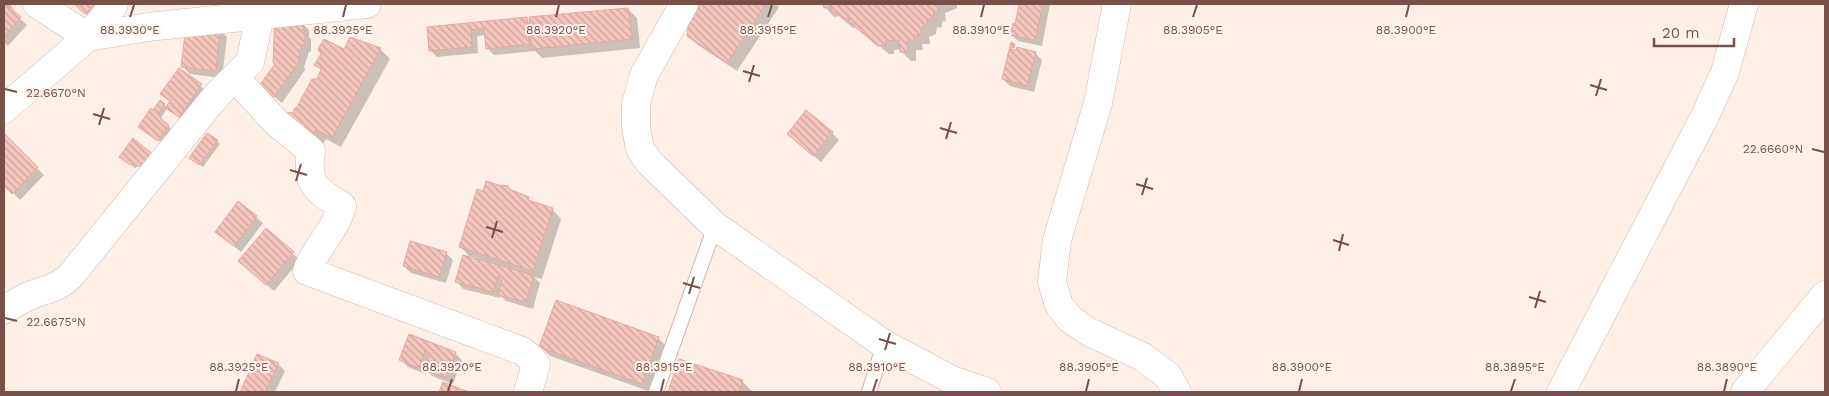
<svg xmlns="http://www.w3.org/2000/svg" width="1829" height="396" font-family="'Work Sans',sans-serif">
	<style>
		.shadow { fill: #0003 }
		.building { fill: url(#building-back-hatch); stroke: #e8a89c }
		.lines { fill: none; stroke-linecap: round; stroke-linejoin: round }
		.lane-casing { stroke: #d3b7ae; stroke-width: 16 }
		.street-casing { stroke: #d3b7ae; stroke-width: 29 }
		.secondary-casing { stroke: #d8b7ae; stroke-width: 29 }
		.lane { stroke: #fff; stroke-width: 14 }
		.street { stroke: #fff; stroke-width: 28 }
		.secondary { stroke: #fff; stroke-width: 28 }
		.ticks { fill: none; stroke: #795049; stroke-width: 2 }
		.ticks-label { font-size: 12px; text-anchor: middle; fill: #795049; stroke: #fff5ee; stroke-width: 4; stroke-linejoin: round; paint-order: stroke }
	</style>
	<defs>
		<pattern id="building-back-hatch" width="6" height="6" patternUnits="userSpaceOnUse" patternTransform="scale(1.25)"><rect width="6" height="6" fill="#f5c6bc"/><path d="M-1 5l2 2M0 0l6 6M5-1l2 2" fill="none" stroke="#cba39b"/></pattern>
	</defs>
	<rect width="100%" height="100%" fill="#feefe7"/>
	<path class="shadow" d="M4,4H9L13,8L14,13L27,25L8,46L4,42Z
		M76,4H109L92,20Z
		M692,4H775L779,7L737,71L698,45L688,36Z
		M825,4H957V8L945,13L946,22L943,21L941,28L937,27L936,34L929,37L930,44H922L923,50H916V61H911L902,52L901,49L894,50V54H889L856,27L853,28L839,16L834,17L825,7Z
		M1020,4H1050L1042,46L1018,41L1011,34L1016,25Z
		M628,9L637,18L640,48L542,58L535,51L494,55L487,48L486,35L477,36L478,53L437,57L430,50L428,28L526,18L530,23Z
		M302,23L309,30V37L311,39V51L309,52L304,67L305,70L282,103L261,86Z
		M220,30L227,37L222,78L190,74L183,67Z
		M350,38L380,49L390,59L341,147L326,139L321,148L295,113L318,80L322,71L316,65L345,50Z
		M1035,53L1042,60L1034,92L1010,86L1003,79Z
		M179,70L208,92L186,123L167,108L161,118L172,130L162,143L143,130L154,112L164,105L167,107L170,102L162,94Z
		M832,133L839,140L821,162L795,141Z
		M4,135L44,175L20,200L4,184Z
		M133,140L148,172L139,166L135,168L124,160Z
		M217,141L220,144L203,167L194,161Z
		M512,192L528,198L532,203L552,209L561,219L542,279L534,277L540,283L533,309L506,301L501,296L500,298L463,289L457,282L477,258L469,256L460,246Z
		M256,217L263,223L241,252L217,232Z
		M266,230L300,260L274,291L246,268Z
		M446,253L453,260L446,283L411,273L404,266Z
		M410,336L455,353L462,360L453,384L432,376L427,371L426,374L408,367L401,360Z
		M658,338L667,347L651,392L550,356L541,347Z
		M258,356L278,364L285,371L275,392H241Z
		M680,361L742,381L753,392H670Z"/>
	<path class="building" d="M4,4H7L8,6L21,17L4,37Z
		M74,4H95L85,14Z
		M691,4H766L727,63L687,36Z
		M823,4H936L938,9L937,13L934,12L932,19H928L927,25L921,28V35H913L914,41H907L908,52H900L899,40L885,41L886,45L878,46L855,27V24L850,23L849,18L843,19L838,13H834L830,7L824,8Z
		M1019,4H1043L1035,40L1010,35L1013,23L1015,24Z
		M628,8L632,39L532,49L529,17Z
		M527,17L529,44L486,49L484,28L471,30L472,47L429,51L427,27Z
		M275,20L303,22V30L305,31V44L302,45L298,60L299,62L274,97L259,86L275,64L273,63Z
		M186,25L220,29L216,71L181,67Z
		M350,37L381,48L332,138L316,130L311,140L284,123L287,113L294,112V109L297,107L312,79H317L321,69L314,65L321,54L318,49L324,39L344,49Z
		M1011,42L1015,44L1014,48L1012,47L1011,49L1016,50L1017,47L1036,52L1027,86L1002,79Z
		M179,68L202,84L179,117L165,108L170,101L160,94Z
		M160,100L165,104L158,114L163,121L169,125L158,141L138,127L151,108L153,110Z
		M806,110L833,132L813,156L787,134Z
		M4,133L38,167L12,194L4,186Z
		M207,133L218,140L199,165L189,158Z
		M133,138L154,155L144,170L134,163L130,165L119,157Z
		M486,181L502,186V185L508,186L509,189L529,197L528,200L553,208L533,271L459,247L477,189L483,191Z
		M238,201L257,216L234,246L215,232Z
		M266,228L294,252L266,285L238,261Z
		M410,241L447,252L439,277L403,266Z
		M463,255L534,275L526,302L498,295L502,281L498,276L493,292L455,282Z
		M556,300L659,337L642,384L539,347Z
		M409,334L456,352L446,378L424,369L430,353L425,351L419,368L399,360Z
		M257,354L279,363L265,392H240Z
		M679,359L743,380L739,392H740H668Z
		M443,382L469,392H439Z"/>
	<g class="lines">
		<defs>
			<path id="lane" d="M656,392L715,226
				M869,392L884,344"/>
			<path id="street" d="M684,4L644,75L636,104V128L640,149L649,162L715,226L884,344L952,380L987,392
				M1117,4L1098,103L1057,240L1052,282L1059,305L1070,319L1089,332L1143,357L1168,376L1177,392
				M88,37L114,4
				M235,78L277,123L311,151C306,185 315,189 342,206C336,230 315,248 307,271L522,351L531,358L536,365L528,392
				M4,310C12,305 20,300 29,296C46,289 60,288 72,274L216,96L250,62L260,16
				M1561,392L1705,116L1725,72L1744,4
				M1745,392L1825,295"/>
			<path id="secondary" d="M37,4L88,37L148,27L367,4
				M4,109L88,37"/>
		</defs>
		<use href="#lane" class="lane-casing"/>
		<use href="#street" class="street-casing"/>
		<use href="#secondary" class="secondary-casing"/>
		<use href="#lane" class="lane"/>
		<use href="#street" class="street"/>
		<use href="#secondary" class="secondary"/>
	</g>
	<path class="ticks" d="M130,17L134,5M343,17L346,5M556,17L559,5M768,17L772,5M981,17L984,5M1193,17L1197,5M1406,17L1409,5M743,71L760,76M749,82L754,65M1590,85L1607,90M5,89L17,92M1596,96L1601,79M93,114L110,119M99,125L104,108M940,128L957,133M946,139L951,122M1812,149L1824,152M290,170L307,175M296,181L301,164M1136,184L1153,189M1142,195L1147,178M486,227L503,232M492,238L497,221M1333,240L1349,245M1339,251L1343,234M683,283L700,288M689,294L694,277M1529,297L1546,302M1535,308L1540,291M5,318L17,321M879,339L896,344M885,350L890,333M236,391L239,379M448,391L452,379M661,391L664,379M873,391L877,379M1086,391L1089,379M1299,391L1302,379M1511,391L1515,379M1724,391L1727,379"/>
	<g class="ticks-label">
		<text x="130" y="34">88.3930°E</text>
		<text x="343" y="34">88.3925°E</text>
		<text x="556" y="34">88.3920°E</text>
		<text x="768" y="34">88.3915°E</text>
		<text x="981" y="34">88.3910°E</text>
		<text x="1193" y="34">88.3905°E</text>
		<text x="1406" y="34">88.3900°E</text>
		<text x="56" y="97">22.6670°N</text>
		<text x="1773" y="153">22.6660°N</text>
		<text x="56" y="326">22.6675°N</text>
		<text x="239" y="371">88.3925°E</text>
		<text x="452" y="371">88.3920°E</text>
		<text x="664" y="371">88.3915°E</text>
		<text x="877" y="371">88.3910°E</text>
		<text x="1089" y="371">88.3905°E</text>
		<text x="1302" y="371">88.3900°E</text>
		<text x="1515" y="371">88.3895°E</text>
		<text x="1727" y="371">88.3890°E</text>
	</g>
	<rect width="1829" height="396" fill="none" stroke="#795049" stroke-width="10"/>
	<path d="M1654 38v8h80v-8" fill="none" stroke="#795049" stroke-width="2.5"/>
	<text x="1662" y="38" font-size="15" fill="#795049" stroke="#fff5ee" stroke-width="4" paint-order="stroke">20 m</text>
</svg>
